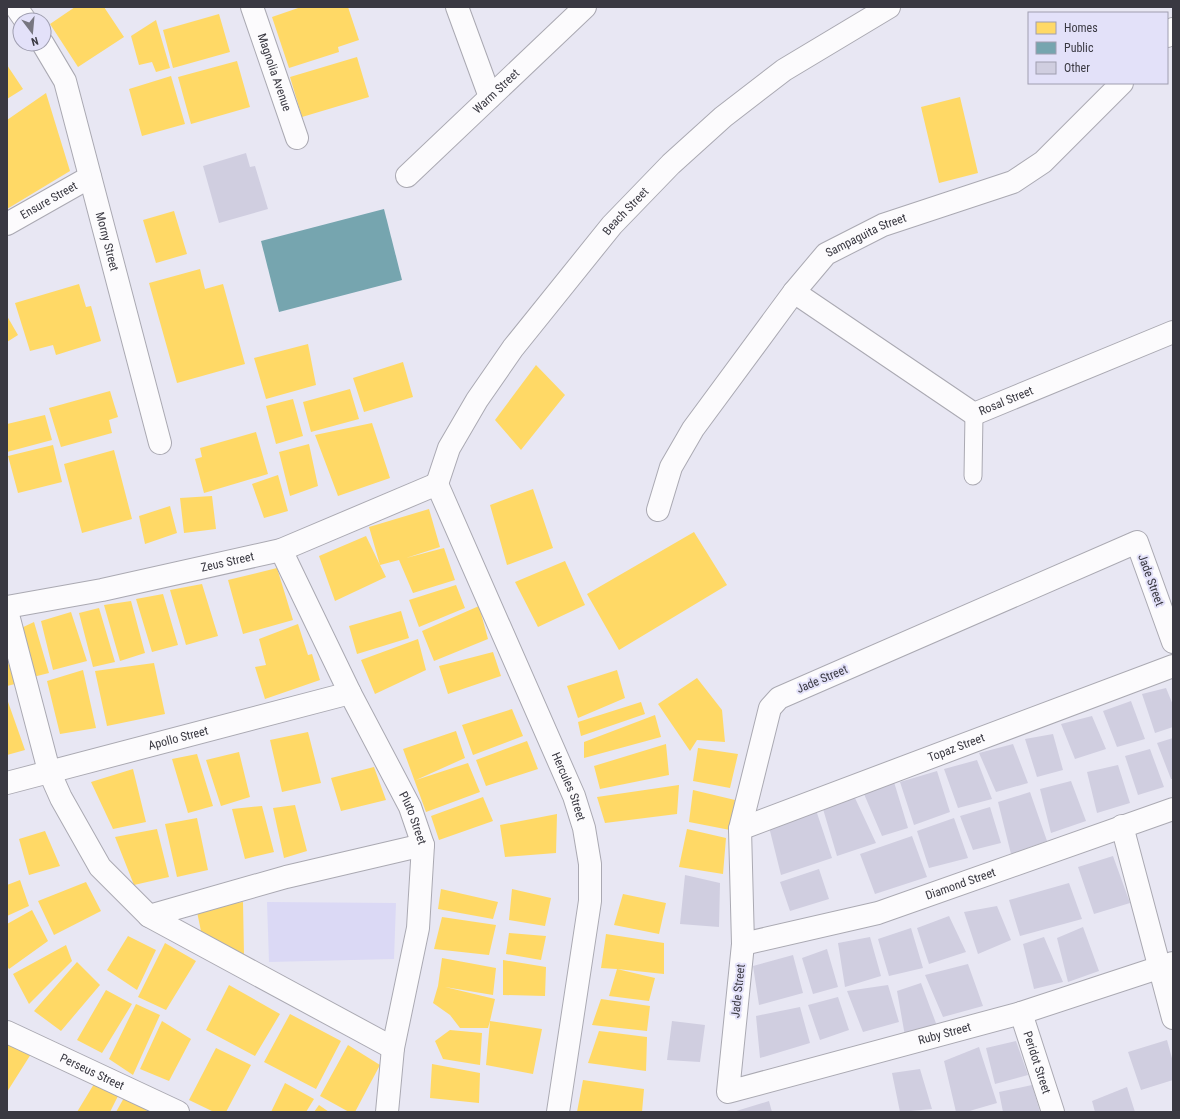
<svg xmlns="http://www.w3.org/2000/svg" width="1180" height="1119" font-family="'Roboto Condensed',sans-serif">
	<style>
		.green { fill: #dbd9f5 }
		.homes { fill: #ffd966 }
		.public { fill: #76a5af }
		.building { fill: #d0cee0 }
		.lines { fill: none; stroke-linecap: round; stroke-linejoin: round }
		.lane-casing { stroke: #aaa9b2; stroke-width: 19 }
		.street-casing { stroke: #aaa9b2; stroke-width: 24 }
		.lane { stroke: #fcfbfd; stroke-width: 17 }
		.street { stroke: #fcfbfd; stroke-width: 22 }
		.labels { text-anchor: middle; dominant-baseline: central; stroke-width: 4; stroke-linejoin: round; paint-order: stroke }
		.street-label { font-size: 12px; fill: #3a3942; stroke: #e3e1f9 }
	</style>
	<rect width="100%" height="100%" fill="#e8e7f3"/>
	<path class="green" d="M267,902L396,903L394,959L269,962Z"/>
	<path class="homes" d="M75,7H104L124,37L78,67L50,24Z
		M301,7H348L359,40L338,47L339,52L289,68L272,17Z
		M219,14L230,52L173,68L163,30Z
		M156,20L170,68L156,72L152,62L139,65L131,36Z
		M357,57L369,97L302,117L290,77Z
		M237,61L250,107L191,124L178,77Z
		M7,65L23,89L7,99Z
		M171,76L185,124L142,136L129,89Z
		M46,93L70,171L7,209V120Z
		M960,97L978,173L939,183L921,107Z
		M174,211L187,254L156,263L143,220Z
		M200,269L205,289L223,284L245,364L177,383L149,283Z
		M79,284L86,307L91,306L101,341L56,355L53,345L30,351L15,303Z
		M7,316L18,335L7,342Z
		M308,344L316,385L266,399L254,358Z
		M403,362L413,397L364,412L353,378Z
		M536,365L565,395L521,450L495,420Z
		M350,389L359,419L311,432L303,402Z
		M110,391L118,417L109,420L112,433L61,447L49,408Z
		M293,399L303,436L276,444L266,406Z
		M45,415L52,440L7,452V424Z
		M372,423L390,478L338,496L315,435Z
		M256,432L268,474L204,493L195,459L202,457L200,448Z
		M309,444L318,486L290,496L279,452Z
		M53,445L62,482L18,493L8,456Z
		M114,450L132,519L82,533L64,464Z
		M278,475L288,511L264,518L252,484Z
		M533,489L553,548L507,565L490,505Z
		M212,496L216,529L184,533L180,498Z
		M170,506L177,533L145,544L139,516Z
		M429,509L440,547L406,558L444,548L455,580L413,593L399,560L380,565L386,577L335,601L319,556L366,536L380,565L369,527Z
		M694,532L727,585L619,650L587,594Z
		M565,561L585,605L538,627L515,582Z
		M277,568L293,620L243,634L228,580Z
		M202,584L218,636L186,645L170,590Z
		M456,585L465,608L419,627L409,600Z
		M163,594L178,645L152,652L136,599Z
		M131,601L145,653L120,661L104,605Z
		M479,606L488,639L434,661L422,631Z
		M99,608L115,662L93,667L79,613Z
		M401,611L409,638L357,654L349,626Z
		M71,612L87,661L53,670L41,621Z
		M34,622L49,673L29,678L19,629Z
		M298,624L308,655L312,654L320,680L265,699L255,667L266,665L259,639Z
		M418,639L426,670L375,694L361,660Z
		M493,652L501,676L448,694L439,666Z
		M7,659L15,684L7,686Z
		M154,663L165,714L107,726L95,671Z
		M83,670L96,728L60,734L47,681Z
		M617,670L625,698L578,718L567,686Z
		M697,678L722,710L725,742L697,740L690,751L658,704Z
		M7,699L25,750L7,755Z
		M641,702L645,714L581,736L578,722Z
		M512,709L523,736L473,755L462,725Z
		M655,715L661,737L584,758V742Z
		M456,731L465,758L416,780L468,763L480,792L426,812L403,749Z
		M308,732L321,783L282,792L270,740Z
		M527,741L538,769L486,786L476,760Z
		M666,744L669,775L600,789L594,766Z
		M698,748L738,754L730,788L693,781Z
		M239,752L250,797L221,806L206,760Z
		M197,754L213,806L188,813L172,759Z
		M374,767L386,800L341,811L331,778Z
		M133,769L146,822L113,829L91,782Z
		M679,785L677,814L605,823L597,797Z
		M693,790L735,800L730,830L689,822Z
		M483,797L493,821L439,840L431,816Z
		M295,805L307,851L284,858L273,808Z
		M262,806L274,852L245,859L232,809Z
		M557,814L556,853L505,857L500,825Z
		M197,818L208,870L177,877L165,824Z
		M157,829L169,877L134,885L115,837Z
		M687,829L726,838L723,874L679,867Z
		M45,831L60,866L29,875L19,839Z
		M20,880L29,906L7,916V885Z
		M86,882L101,911L54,935L38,901Z
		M441,889L498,902L493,919L438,909Z
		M512,889L551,898L545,926L509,920Z
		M623,894L666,903L659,934L614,925Z
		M243,902L244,955L202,936L196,907Z
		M32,910L48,941L9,969L7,966V924Z
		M442,917L496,925L489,955L434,949Z
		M509,933L546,936L541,960L506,954Z
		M606,934L664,943V974L617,969L655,978L649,1001L609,996L617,969L601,968Z
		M128,936L156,950L137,990L107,970Z
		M165,943L196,961L166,1010L138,997Z
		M66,945L72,961L29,1004L13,974Z
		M442,958L496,968L493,995L445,987L495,999L490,1021L542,1029L533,1074L486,1065L490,1021L488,1028H460L450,1015L433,1003L438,986Z
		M503,960L546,967L545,996L503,995Z
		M77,962L100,985L61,1031L34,1011Z
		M229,985L280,1014L255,1056L206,1030Z
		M106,990L132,1004L102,1053L77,1040Z
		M601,999L650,1006L647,1031L592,1025Z
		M136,1004L160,1015L133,1075L109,1059Z
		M290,1014L341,1041L316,1089L264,1062Z
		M162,1021L191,1039L169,1081L140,1069Z
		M450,1030L482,1033L480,1065L443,1059L435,1041Z
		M599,1031L647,1037L646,1071L588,1063Z
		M7,1042L31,1054L7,1092Z
		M348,1045L380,1065L355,1112H349L320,1096Z
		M216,1048L251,1065L226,1112H214L189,1100Z
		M432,1064L480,1073L479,1103L430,1098Z
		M583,1080L644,1089L642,1112H577Z
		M285,1083L314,1099L306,1112H271Z
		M94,1084L118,1096L110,1112H77Z
		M125,1096L148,1108L146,1112H116Z
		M319,1105L329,1112H314Z"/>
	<path class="public" d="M384,209L402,280L279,312L261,241Z"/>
	<path class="building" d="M246,153L250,167L255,166L268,209L219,223L203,166Z
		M1166,688L1173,705V727L1155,733L1142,694Z
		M1131,701L1145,739L1117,747L1103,711Z
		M1092,716L1106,749L1075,759L1061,724Z
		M1053,734L1063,770L1037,777L1025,739Z
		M1173,738V779H1171L1157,743Z
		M1013,744L1028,783L996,792L979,753Z
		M1150,749L1164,787L1138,795L1125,756Z
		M977,760L992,799L958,808L944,769Z
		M1118,765L1130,803L1097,813L1087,772Z
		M937,771L950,812L914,825L900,782Z
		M1071,781L1086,821L1051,833L1040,789Z
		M894,782L908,828L882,836L864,794Z
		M1030,792L1047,841L1011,854L998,802Z
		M855,798L876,843L837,856L823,809Z
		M990,807L1001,843L973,850L960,816Z
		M816,810L832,858L781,875L769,827Z
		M954,818L968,858L929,868L917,831Z
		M912,836L927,877L875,894L860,854Z
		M1113,856L1130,903L1094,914L1078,867Z
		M819,869L829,899L790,911L780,882Z
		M685,875L720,883L719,927L680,924Z
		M1069,883L1082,919L1020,936L1009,900Z
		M997,906L1011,940L978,954L964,912Z
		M949,916L966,952L929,964L917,928Z
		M1083,927L1099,971L1068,982L1057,938Z
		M911,928L923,968L889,976L878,939Z
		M870,937L881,976L845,987L838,943Z
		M1044,937L1063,982L1034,989L1023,944Z
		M827,949L838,987L813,994L802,958Z
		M793,955L803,993L759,1005L753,966Z
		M968,964L983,1006L943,1017L925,975Z
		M921,983L937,1026L905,1036L897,991Z
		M888,985L899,1022L863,1032L847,991Z
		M838,997L849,1030L820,1040L808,1005Z
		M800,1007L810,1043L760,1058L756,1016Z
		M672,1021L705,1025L700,1062L667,1060Z
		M1167,1040L1173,1062V1080L1141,1090L1128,1052Z
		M1016,1041L1028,1075L995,1084L986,1048Z
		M979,1047L997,1103L966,1112H956L944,1061Z
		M920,1069L932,1109L900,1112L892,1073Z
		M1032,1085L1040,1112H1003L999,1092Z
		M1127,1087L1135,1112H1095L1092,1101Z
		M769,1101L772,1112H733Z"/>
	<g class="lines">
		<defs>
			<path id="lane" d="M973,476L974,414"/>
			<g id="street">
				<path d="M16,7L25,20"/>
				<path id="s1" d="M252,7L297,138"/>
				<path d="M457,7L490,97"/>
				<path d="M1167,36L1173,29"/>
				<path id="s2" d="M43,44L65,81L160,443"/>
				<path id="s3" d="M407,176L585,7"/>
				<path id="s4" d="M7,224L90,177"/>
				<path id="s5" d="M794,292L974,414L1173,332"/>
				<path id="s6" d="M437,484L449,448L477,400L513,348L612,225L671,164L723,117L784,70L889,7"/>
				<path id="s7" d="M437,484L574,796L584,828L590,864V901L558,1112"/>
				<path id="s8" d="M658,510L671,467L693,429L794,292L826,254L883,225L1013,182L1043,162L1122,83"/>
				<path id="s9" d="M281,550L350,693L410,807L423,845L418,928L393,1048L387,1112"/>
				<path id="s10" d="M7,607L102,590L281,550L437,484"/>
				<path d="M7,611L49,771L61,798L100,867L149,916L393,1048"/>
				<path id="s11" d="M1173,642L1137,542L779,698L770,708L740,829L743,944L728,1092L1021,1013L1173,963"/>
				<path id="s12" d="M7,783L350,693"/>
				<path d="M1122,826L1173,1018"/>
				<path id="s13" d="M740,829L1173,666"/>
				<path d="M149,916L286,877L423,845"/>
				<path id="s14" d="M743,944L878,913L1173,809"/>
				<path id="s15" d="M1021,1013L1053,1112"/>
				<path id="s16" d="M7,1032L178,1112"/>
			</g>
		</defs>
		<use href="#lane" class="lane-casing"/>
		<use href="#street" class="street-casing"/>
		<use href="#lane" class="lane"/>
		<use href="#street" class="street"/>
	</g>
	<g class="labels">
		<g class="street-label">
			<text stroke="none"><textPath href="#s1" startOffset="69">Magnolia Avenue</textPath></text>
			<text stroke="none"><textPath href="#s3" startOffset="123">Warm Street</textPath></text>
			<text stroke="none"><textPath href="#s4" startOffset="48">Ensure Street</textPath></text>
			<text stroke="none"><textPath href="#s6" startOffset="334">Beach Street</textPath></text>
			<text stroke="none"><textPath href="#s8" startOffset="353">Sampaguita Street</textPath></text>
			<text stroke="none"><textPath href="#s2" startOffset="209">Morny Street</textPath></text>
			<text stroke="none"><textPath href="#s5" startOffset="252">Rosal Street</textPath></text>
			<text stroke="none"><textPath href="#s10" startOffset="225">Zeus Street</textPath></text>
			<text transform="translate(1151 580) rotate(70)">Jade Street</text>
			<text transform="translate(822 679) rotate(-23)">Jade Street</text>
			<text stroke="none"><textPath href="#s12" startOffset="177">Apollo Street</textPath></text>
			<text stroke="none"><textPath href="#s13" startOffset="231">Topaz Street</textPath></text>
			<text stroke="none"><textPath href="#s7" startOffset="330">Hercules Street</textPath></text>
			<text stroke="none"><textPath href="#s9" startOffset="299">Pluto Street</textPath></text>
			<text stroke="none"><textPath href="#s14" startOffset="226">Diamond Street</textPath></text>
			<text transform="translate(738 991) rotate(-84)">Jade Street</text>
			<text stroke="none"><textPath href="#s11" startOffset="1123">Ruby Street</textPath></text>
			<text stroke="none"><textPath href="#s15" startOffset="52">Peridot Street</textPath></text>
			<text stroke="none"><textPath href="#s16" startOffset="94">Perseus Street</textPath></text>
		</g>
	</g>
	<rect width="1180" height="1119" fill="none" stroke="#3a3942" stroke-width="16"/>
	<rect x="1028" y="12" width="140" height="72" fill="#e3e1f9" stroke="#9f9eb0"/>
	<rect x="1036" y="22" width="20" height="12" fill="#ffd966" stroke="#9f9eb0"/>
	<text x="1064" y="32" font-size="12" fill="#3a3942">Homes</text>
	<rect x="1036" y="42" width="20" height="12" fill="#76a5af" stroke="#9f9eb0"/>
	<text x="1064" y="52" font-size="12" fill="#3a3942">Public</text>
	<rect x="1036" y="62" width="20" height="12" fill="#d0cee0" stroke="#9f9eb0"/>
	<text x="1064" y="72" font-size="12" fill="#3a3942">Other</text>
	<g transform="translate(32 32) rotate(164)"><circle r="19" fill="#e3e1f9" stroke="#9f9eb0"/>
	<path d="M0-3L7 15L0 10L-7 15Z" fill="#777680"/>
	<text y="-6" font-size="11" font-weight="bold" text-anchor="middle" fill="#3a3942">N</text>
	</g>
</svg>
